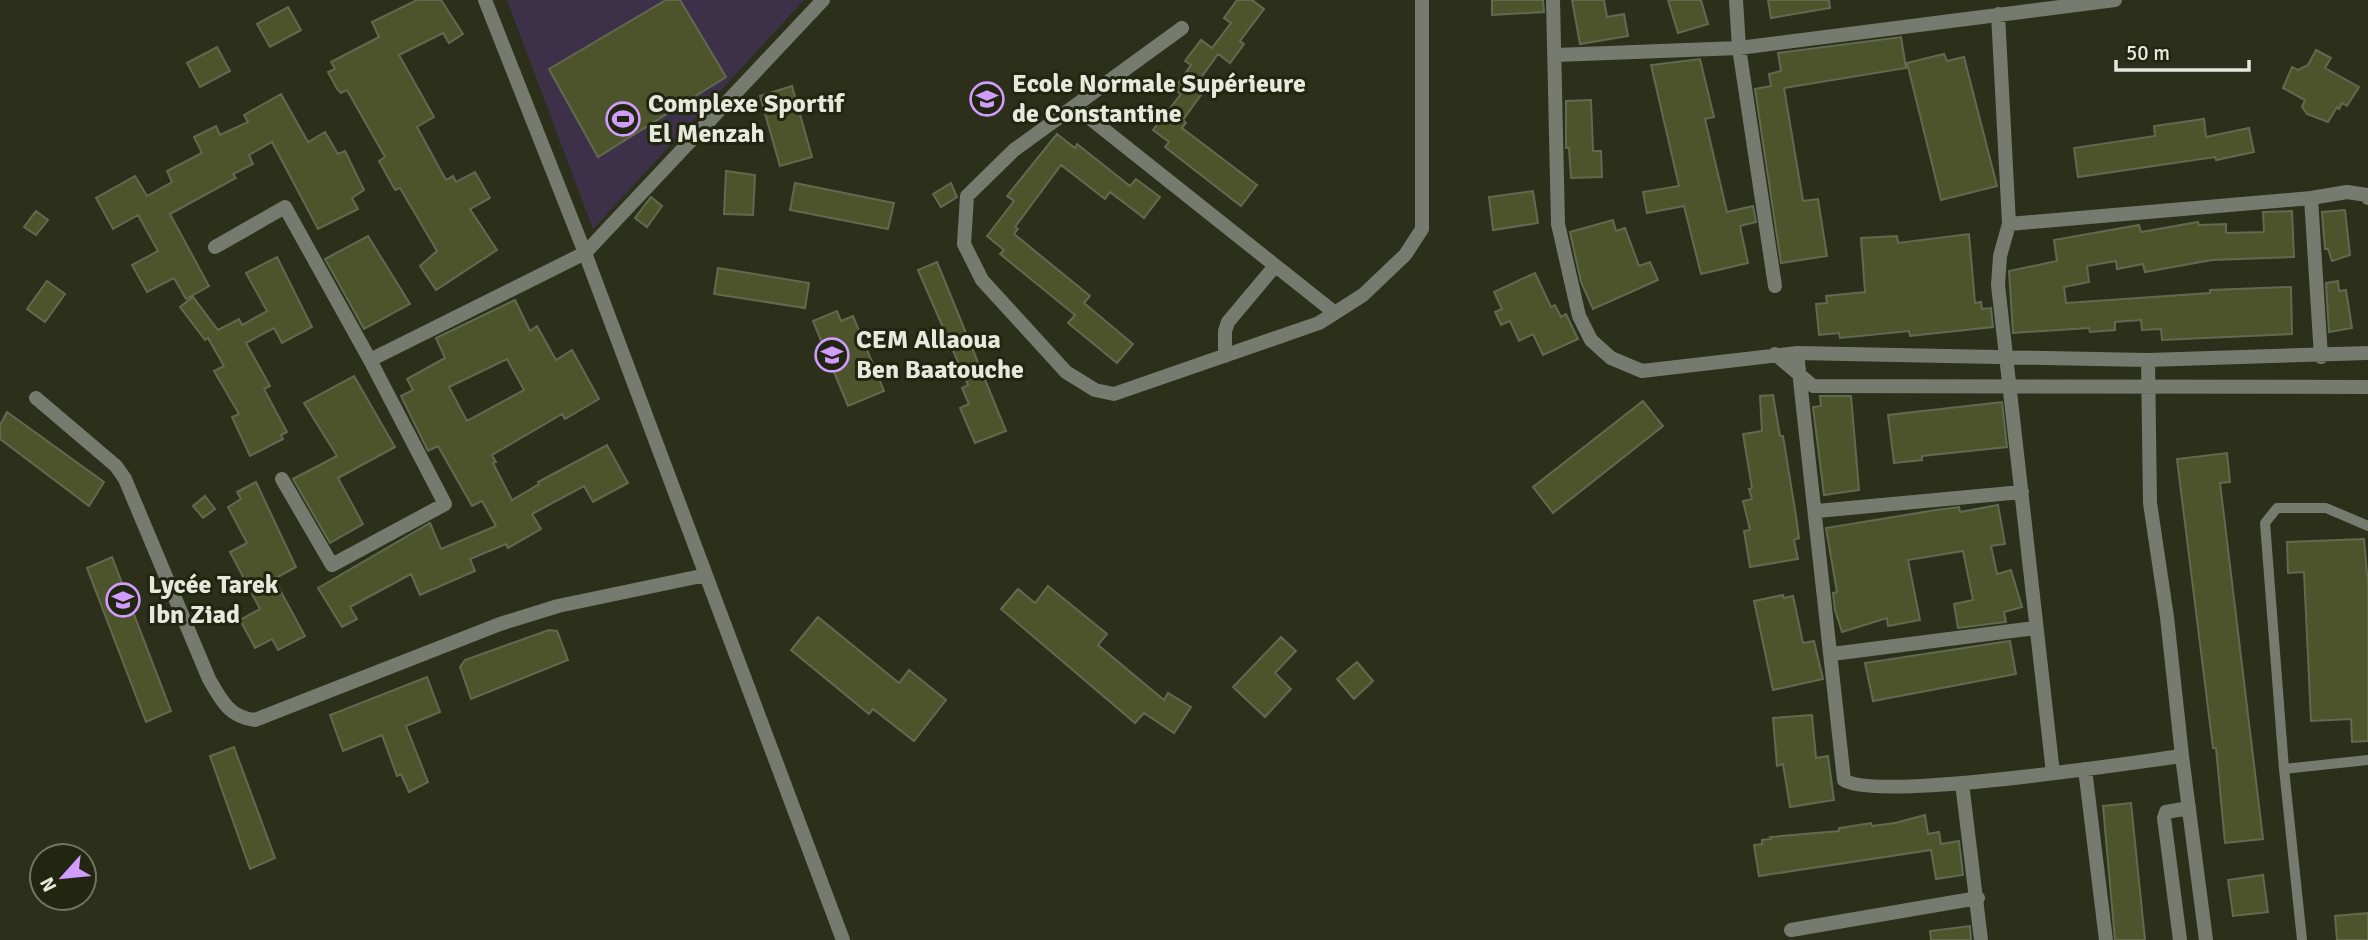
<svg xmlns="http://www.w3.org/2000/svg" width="2368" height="940" font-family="Signika,sans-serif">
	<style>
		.green { fill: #3d3149 }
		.building { fill: #4d542b; stroke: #636950; stroke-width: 2; fill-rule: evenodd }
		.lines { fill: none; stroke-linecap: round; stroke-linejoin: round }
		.lane { stroke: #777a6f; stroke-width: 10 }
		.street { stroke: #777a6f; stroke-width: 14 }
		.labels { text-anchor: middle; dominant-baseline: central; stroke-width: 6; stroke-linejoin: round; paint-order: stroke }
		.poi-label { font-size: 26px; font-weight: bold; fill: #e6e9db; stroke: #222610; text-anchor: start }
	</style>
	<rect width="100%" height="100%" fill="#2c301a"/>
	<path class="green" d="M507,0H804L593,229Z"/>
	<path class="building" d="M417,0H441L463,34L449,43L443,33L399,55L434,117L417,127L446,180L453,176L456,182L475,172L490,198L470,209L497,250L436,290L420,266L437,251L400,188L395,190L379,161L385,157L347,90L341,93L337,89L328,72L335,69L331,62L379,37L372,22Z
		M666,0H680L726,77L598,157L549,69Z
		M1237,0H1252L1264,9L1240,41L1244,44L1230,63L1218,54L1198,82L1206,88L1183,120L1186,123L1182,128L1257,185L1241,206L1165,147L1169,142L1153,130L1181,94L1174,89L1191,65L1185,61L1201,40L1212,48L1231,23L1224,18Z
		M1492,0H1543L1544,12L1492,15Z
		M1572,0H1604L1607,17L1624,14L1628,36L1580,44Z
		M1668,0H1701L1708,24L1678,33Z
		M1768,0H1829L1830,8L1771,18Z
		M288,7L301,30L270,47L257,24Z
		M1901,37L1906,68L1784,88L1803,201L1818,199L1827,256L1781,263L1755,89L1771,86L1769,74L1781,71L1778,53Z
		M217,47L230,71L200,87L187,63Z
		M2316,50L2331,58L2325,68L2359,87L2347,106L2342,103L2339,109L2337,107L2328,122L2307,114L2302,107L2305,100L2283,88L2292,67L2298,70L2308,65Z
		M1944,54L1947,61L1964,57L1997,186L1941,200L1907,63Z
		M1700,59L1714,117L1705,119L1727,212L1753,206L1756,222L1740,226L1748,263L1701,274L1684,206L1647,213L1643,192L1679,186L1651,65Z
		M792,86L812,157L780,166L760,96Z
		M281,94L308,142L325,132L338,154L345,151L364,190L352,198L358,209L318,229L272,142L249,155L253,164L233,174L236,178L170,214L209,286L186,299L174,278L147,292L132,265L158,251L138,215L113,229L96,198L135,176L147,196L172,182L167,171L202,153L194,137L216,126L220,135L248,122L244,115Z
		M1591,100L1593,151H1601L1602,177L1571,178L1569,148H1566V101Z
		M2204,119L2206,137L2249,128L2254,152L2216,160L2215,157L2078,177L2074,148L2155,136L2154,126Z
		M1057,134L1075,148L1077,144L1130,186L1136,179L1160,197L1144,218L1110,192L1105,199L1061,165L1015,227L1018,229L1014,234L1090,296L1084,303L1133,344L1117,363L1068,323L1075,315L1000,254L1004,250L987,236L1014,201L1007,196Z
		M726,171L755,175L753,215L724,214Z
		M795,183L894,203L888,229L790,210Z
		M951,183L957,197L941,207L933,194Z
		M1533,191L1538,223L1493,230L1489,197Z
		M651,197L662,206L647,227L635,218Z
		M2345,210L2350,255L2332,261L2328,249H2325L2322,212Z
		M36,211L48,220L36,235L24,227Z
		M2292,211L2294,257L2212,260L2145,272L2143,264L2117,269L2116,261L2087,266L2089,282L2064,287L2066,303L2210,293V290L2291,287L2292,334L2162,340L2161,329L2142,330L2141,320L2115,322V330L2090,332L2089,328L2013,333L2009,271L2057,261L2054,240L2139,225L2141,232L2198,222L2199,225L2226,224V233L2264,232L2263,212Z
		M1613,220L1616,231L1625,228L1639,266L1650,262L1658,280L1593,309L1581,282L1570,232Z
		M1969,234L1975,303L1981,302L1982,309L1991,308L1993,327L1910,336L1909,331L1840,338L1839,333L1819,335L1816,304L1827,303L1826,296L1865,292L1861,238L1897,236L1898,243Z
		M368,236L410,304L364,329L325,259Z
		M277,257L312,327L282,343L274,328L246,343L270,386L264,389L287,432L281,435L283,439L250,456L232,417L239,414L214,371L224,366L208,338L205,340L180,307L193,297L218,330L239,319L242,325L267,311L246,273Z
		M937,262L1006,431L975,443L960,408L969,404L962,388L968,385L918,270Z
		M718,268L809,283L805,308L714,294Z
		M1535,273L1551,307L1555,305L1561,317L1566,314L1578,339L1543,355L1533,334L1519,341L1510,321L1501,325L1495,312L1502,309L1494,292Z
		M47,281L65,294L45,322L27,309Z
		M2338,281L2339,291L2346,290L2352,328L2329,332L2326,283Z
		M515,300L530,331L537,326L556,360L572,350L599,399L565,419L562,414L492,455L496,462L493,463L512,500L539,484L538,482L607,445L628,483L593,502L584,486L532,514L541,529L508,548L506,544L470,559L475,571L420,595L411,574L350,607L357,619L342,627L318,588L430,523L441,549L496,526L482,501L472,506L438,446L428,451L401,396L413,390L407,379L445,358L436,338ZM507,359L524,390L467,421L449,387Z
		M837,311L841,321L853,316L884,391L848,406L813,321Z
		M354,376L395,447L338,478L363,524L330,543L293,479L337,456L304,403Z
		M1773,395L1780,436H1783L1796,516L1799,538L1794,540L1798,559L1750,567L1744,531L1750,530L1743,501L1752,499L1749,489L1752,488L1743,434L1762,431L1760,396Z
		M1820,396H1851L1859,490L1824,495L1813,407L1821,406Z
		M1643,401L1663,426L1553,513L1533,487Z
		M2002,402L2007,447L1922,456V460L1894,463L1888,415Z
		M7,412L104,482L89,506L0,439V425Z
		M2227,453L2230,482L2220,483L2263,839L2225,843L2216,748H2213L2177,459Z
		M256,482L296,567L274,579L305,636L278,650L272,639L255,648L240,620L260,609L230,552L247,543L228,507L241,499L237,492Z
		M205,496L215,509L203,518L193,506Z
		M1998,505L2005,544L1991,546L1997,574L2011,570L2022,607L2004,612L2006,622L1958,628L1954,604L1973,600L1963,551L1908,560L1920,620L1888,626L1887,618L1842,632L1835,610L1833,593L1837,592L1826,528L1936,510L1959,507L1960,512Z
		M2364,539L2368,585V741L2352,742L2351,719L2311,721L2304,572L2288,573L2287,542Z
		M112,557L171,711L146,722L87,568Z
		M1048,586L1107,634L1098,645L1164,700L1168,693L1191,707L1174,733L1144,713L1135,723L1001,609L1018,589L1035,603Z
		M1783,595L1784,598L1793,596L1803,643L1814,641L1823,679L1773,690L1754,601Z
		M818,617L899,683L909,670L946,700L914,741L873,709L869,714L791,650Z
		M549,630L557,631L568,660L471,699L460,667L465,660Z
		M1281,637L1296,651L1275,673L1291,689L1265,717L1233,687Z
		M2010,641L2016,674L1873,701L1865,663Z
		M1357,662L1373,681L1354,699L1337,679Z
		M427,677L440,712L406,726L428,782L409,792L401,774L397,776L382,735L343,751L330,715Z
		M1812,715L1816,758L1828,756L1834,800L1790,807L1783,764L1777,766L1773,718Z
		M234,747L275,858L250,869L210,756Z
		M2131,803L2145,940H2115L2103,806Z
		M1925,815L1928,834L1939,832L1941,844L1959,841L1963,875L1936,879L1931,850L1759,876L1754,845L1762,844V840L1771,839L1770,837L1839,831V828L1871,823L1872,826L1895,823Z
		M2263,875L2268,912L2233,916L2228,880Z
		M2368,913V940H2337L2335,916Z
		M1970,926L1971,940H1931L1930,931Z"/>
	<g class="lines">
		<path class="lane" d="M2284,769L2368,760
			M2302,940L2284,769L2265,523L2277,508H2326L2368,526"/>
		<path class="street" d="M485,0L585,253L843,940
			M1553,0L1558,224L1579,316L1591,340L1611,358L1642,371L1797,353L2148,360L2368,353
			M1736,0L1739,48L1775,286
			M1998,14L2009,224
			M1182,28L1014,150L967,196L964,244L982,280L1066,372L1095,390L1114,394L1319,323L1363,295L1405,255L1422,229V0
			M1556,55L1739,48L2115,0
			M1077,108L1335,313
			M2311,198L2321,357
			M215,247L285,207L370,360L445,504L332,565L282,479
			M1797,353L1844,780C1877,802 2129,763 2182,756L2167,617L2150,503L2148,360
			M1775,354L1813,386L2368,387
			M1225,356V331L1228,322L1275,266
			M370,360L585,253L823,0
			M36,398L116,466L125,479L209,679C221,700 229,717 255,720L500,624L558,606L706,575
			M1817,511L2022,492
			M1832,654L2035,628
			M2182,756L2206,940
			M2085,769L2106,940
			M2053,773L1998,285L2000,256L2009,224L2311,198L2347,192L2367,195L2368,198
			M1962,783L1981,940
			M1791,930L1978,898
			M2180,940L2164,818L2166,812L2189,808"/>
	</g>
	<defs>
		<symbol id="university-ring" viewBox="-11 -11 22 22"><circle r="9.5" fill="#222610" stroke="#d09dff" stroke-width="1.5"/><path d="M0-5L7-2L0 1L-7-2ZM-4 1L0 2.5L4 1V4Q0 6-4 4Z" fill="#d09dff"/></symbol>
		<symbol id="stadium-ring" viewBox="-11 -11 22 22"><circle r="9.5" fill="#222610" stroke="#d09dff" stroke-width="1.5"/><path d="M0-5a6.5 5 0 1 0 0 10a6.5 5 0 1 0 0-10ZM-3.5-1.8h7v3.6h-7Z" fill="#d09dff"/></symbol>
		<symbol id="school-ring" viewBox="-11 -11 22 22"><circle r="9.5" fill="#222610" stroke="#d09dff" stroke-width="1.5"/><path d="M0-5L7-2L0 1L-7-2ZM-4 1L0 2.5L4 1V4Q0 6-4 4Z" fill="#d09dff"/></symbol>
	</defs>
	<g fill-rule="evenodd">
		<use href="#university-ring" x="968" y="80" width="38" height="38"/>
		<use href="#stadium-ring" x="604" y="100" width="38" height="38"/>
		<use href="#school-ring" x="813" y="336" width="38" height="38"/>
		<use href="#school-ring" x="104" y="581" width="38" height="38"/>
	</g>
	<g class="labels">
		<g class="poi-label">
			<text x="1012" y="84">Ecole Normale Supérieure<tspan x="1012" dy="30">de Constantine</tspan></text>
			<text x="648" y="104">Complexe Sportif<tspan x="648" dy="30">El Menzah</tspan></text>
			<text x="856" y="340">CEM Allaoua<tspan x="856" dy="30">Ben Baatouche</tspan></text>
			<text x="148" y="585">Lycée Tarek<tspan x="148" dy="30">Ibn Ziad</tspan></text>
		</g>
	</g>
	<g transform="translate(63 877) rotate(243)"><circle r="33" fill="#222610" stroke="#707461" stroke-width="2"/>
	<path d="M0-5L12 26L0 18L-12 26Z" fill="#d09dff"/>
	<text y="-10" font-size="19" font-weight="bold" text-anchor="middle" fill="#e6e9db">N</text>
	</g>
	<path d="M2116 60v10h133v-10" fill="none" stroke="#e6e9db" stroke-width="3.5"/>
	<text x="2126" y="60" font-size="21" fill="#e6e9db" stroke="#222610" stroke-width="5" paint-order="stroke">50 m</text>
</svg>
